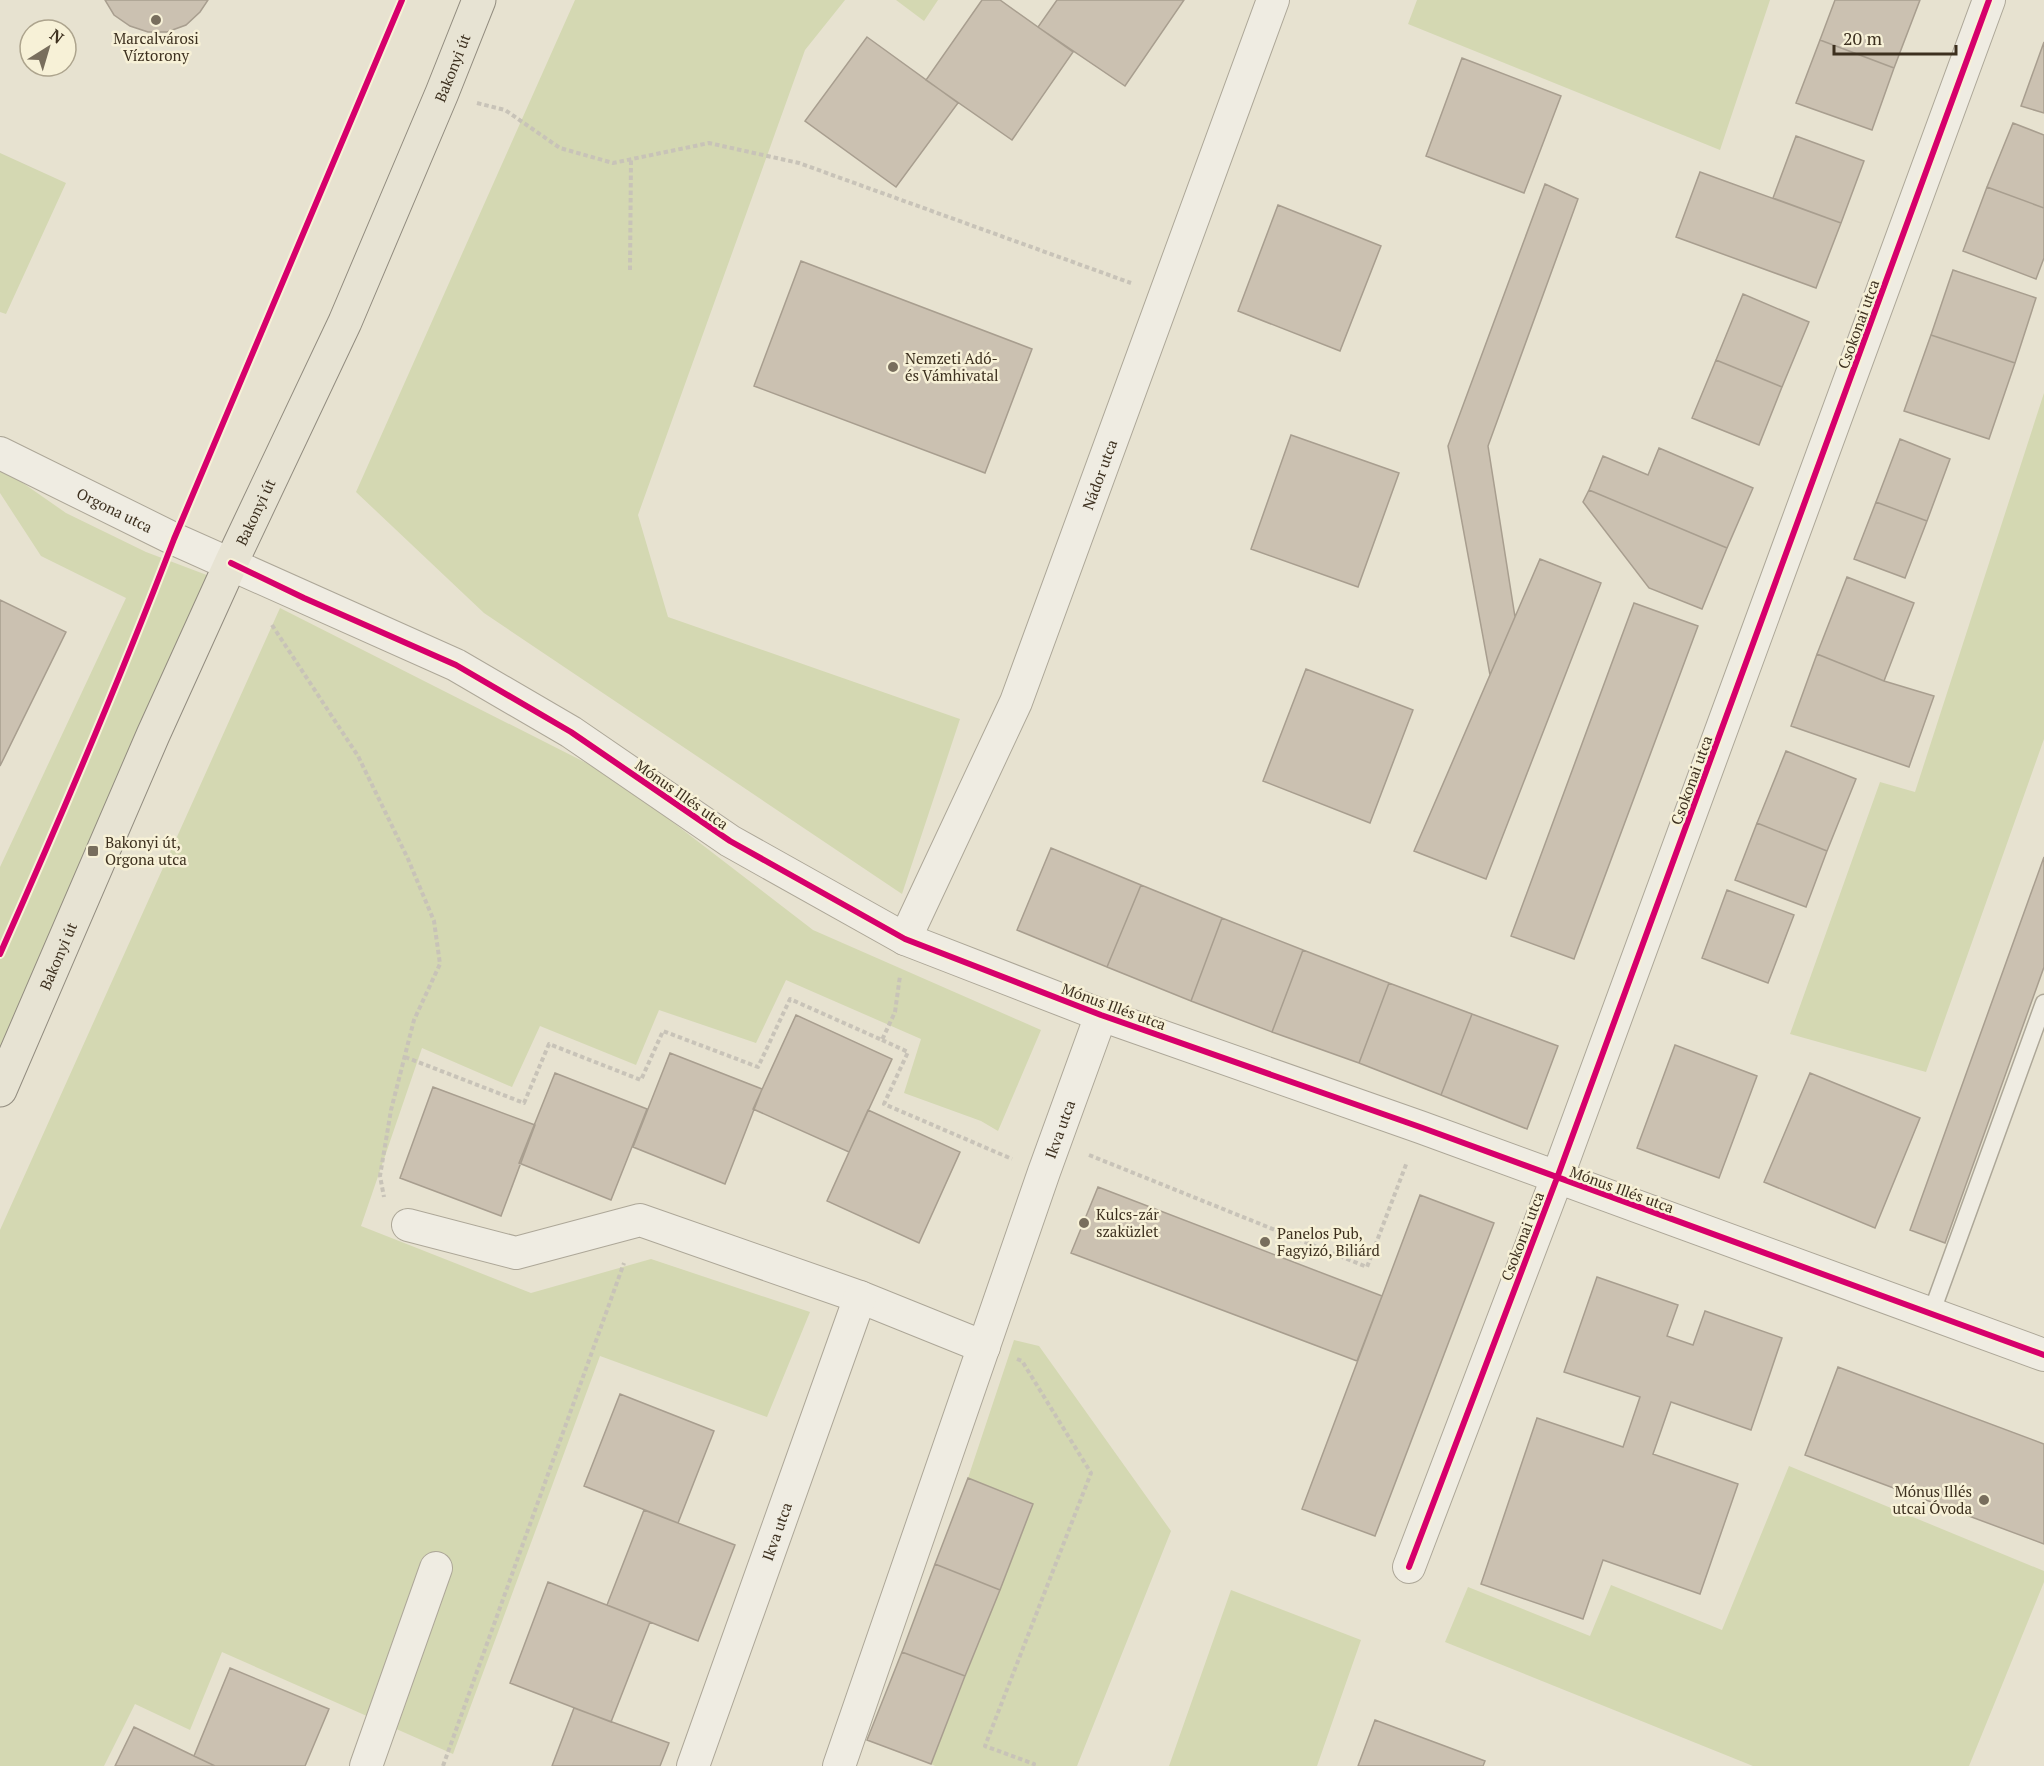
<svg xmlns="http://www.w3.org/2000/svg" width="2044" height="1766" font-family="'PT Serif',serif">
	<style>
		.green { fill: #d4d8b2 }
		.building { fill: #cbc1b1; stroke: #a89e8f; stroke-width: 1.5 }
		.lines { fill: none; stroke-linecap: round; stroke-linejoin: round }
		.lane-casing { stroke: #ada798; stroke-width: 19 }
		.street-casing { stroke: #ada798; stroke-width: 34 }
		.primary-casing { stroke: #928c7f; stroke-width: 35 }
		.path { stroke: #c8c3b8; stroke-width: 4; stroke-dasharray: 4.5 3; stroke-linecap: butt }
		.lane { stroke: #efece2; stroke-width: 16 }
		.street { stroke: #efece2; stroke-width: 32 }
		.primary { stroke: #e7e3d3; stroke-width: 33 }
		.cycleway-casing { stroke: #f7f1d7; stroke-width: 10 }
		.cycleway { stroke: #d6006c; stroke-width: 6 }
		.poi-dot { fill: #786e5d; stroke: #f7f1d7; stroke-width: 2 }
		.labels { text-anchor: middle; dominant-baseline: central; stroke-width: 5; stroke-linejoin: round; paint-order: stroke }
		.poi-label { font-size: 15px; fill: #3d301f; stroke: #f7f1d7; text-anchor: start }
		.street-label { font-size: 15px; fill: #3d301f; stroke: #f7f1d7 }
	</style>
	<rect width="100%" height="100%" fill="#e7e2d0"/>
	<path class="green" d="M575,0H845L805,50L638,515L668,617L960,719L902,894L484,613L356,492Z
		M896,0H938L924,21Z
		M1417,0H1770L1720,150L1408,24Z
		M0,153L66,183L6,314L0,312Z
		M2044,393V739L1926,1072L1790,1034L1880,782L1915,792Z
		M0,467L66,513L146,552L212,577L0,1076V867L126,598L41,556L0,493Z
		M280,608L614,777L813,930L1041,1030L998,1131L981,1121L904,1093L921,1039L786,980L756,1043L659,1010L636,1065L540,1026L512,1087L422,1048L361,1226L531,1293L651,1259L810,1312L767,1417L600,1356L453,1754L222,1652L190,1730L135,1704L104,1766H0V1230Z
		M1014,1340L1039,1346L1171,1531L1077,1766H935L931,1764L1033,1504L968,1478Z
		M1789,1466L2044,1571V1582L1969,1766H1753L1445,1642L1468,1587L1590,1636L1611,1585L1722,1630Z
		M1231,1590L1361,1640L1317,1766H1169Z"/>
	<path class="building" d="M105,0H208L200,12L186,25L167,32H148L130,26L114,15Z
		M982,0H1000L1073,52L1012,140L926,80Z
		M1057,0H1184L1125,86L1038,27Z
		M1835,0H1920L1894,68L1820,40Z
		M867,37L958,103L896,187L805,121Z
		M1820,40L1894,68L1872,130L1796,103Z
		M2044,42V113L2021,106Z
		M1462,58L1561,96L1524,193L1426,156Z
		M2013,123L2044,135V208L1987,187Z
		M1796,136L1864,161L1841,223L1773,198Z
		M1700,172L1841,223L1816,288L1676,237Z
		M1545,184L1578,199L1488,446L1515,617L1490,675L1448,446Z
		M1987,187L2044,208V258L2036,279L1963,251Z
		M1278,205L1381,246L1340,351L1238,311Z
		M801,261L1032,349L985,473L754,386Z
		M1953,270L2036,298L2015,363L1931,335Z
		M1743,294L1809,322L1782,387L1716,360Z
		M1931,335L2015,363L1989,439L1904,411Z
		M1716,360L1782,387L1759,445L1692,418Z
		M1291,435L1399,473L1358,587L1251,549Z
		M1900,439L1950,459L1927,521L1876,502Z
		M1659,448L1753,488L1727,548L1589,490L1603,456L1648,475Z
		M1589,490L1727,548L1702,609L1649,588L1583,502Z
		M1876,502L1927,521L1905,578L1854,559Z
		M1540,559L1601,583L1486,879L1414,851Z
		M1847,577L1914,603L1884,681L1817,654Z
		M0,600L66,632L0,766Z
		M1634,603L1698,626L1574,959L1511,936Z
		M1817,654L1884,681L1934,696L1909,767L1791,726Z
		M1306,669L1413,710L1370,823L1263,781Z
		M1786,751L1856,779L1827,851L1757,823Z
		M1757,823L1827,851L1806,907L1735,880Z
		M1051,848L1141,885L1107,967L1017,930Z
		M2044,857V967L1945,1243L1910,1230Z
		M1141,885L1222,918L1191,1001L1107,967Z
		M1727,890L1794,915L1768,983L1702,958Z
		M1222,918L1303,950L1272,1032L1191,1001Z
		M1303,950L1389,983L1359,1063L1272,1032Z
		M1389,983L1472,1014L1441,1095L1359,1063Z
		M1472,1014L1558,1046L1527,1129L1441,1095Z
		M796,1015L892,1059L849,1152L753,1109Z
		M1675,1045L1757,1076L1719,1178L1637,1148Z
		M670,1053L762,1089L725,1184L633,1147Z
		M555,1073L647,1109L611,1200L519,1163Z
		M1810,1073L1920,1118L1875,1228L1764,1182Z
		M433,1087L535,1125L501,1216L400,1178Z
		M868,1110L960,1152L919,1243L827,1201Z
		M1098,1187L1382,1296L1357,1361L1071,1253Z
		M1420,1195L1494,1223L1375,1536L1302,1509Z
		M1597,1277L1678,1305L1667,1336L1693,1345L1705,1311L1782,1338L1751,1430L1671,1402L1653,1454L1738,1484L1700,1594L1603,1560L1583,1619L1481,1584L1537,1418L1623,1447L1640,1397L1564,1372Z
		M1838,1367L2044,1444V1544L1805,1455Z
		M620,1394L714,1431L678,1523L584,1486Z
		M968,1478L1033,1504L1000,1590L935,1564Z
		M644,1510L735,1545L698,1641L607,1605Z
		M935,1564L1000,1590L965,1676L902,1652Z
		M548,1582L650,1622L611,1722L510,1683Z
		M902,1652L965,1676L931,1764L867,1740Z
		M230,1668L329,1709L305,1766H215L194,1756Z
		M574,1708L669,1743L660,1766H552Z
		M1375,1720L1485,1761L1483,1766H1358Z
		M134,1727L194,1756L215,1766H115Z"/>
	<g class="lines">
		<defs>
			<path id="lane" d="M1931,1314L2044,1003"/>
			<g id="street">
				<path id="s1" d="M0,453L174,539L456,665L571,732L730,841L905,939L1101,1015L1420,1127L2044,1355"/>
				<path id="s2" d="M905,939L1016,702L1273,0"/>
				<path d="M408,1225L516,1253L640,1220L860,1297L984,1347"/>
				<path d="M1409,1567L1557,1178L1989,0"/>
				<path d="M366,1766L436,1568"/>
				<path id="s3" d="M693,1766L860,1297"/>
				<path id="s4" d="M839,1766L1044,1172L1101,1015"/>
			</g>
			<g id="primary">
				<path id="s5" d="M0,1090L153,735L231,563L345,322L442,93L479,0"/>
			</g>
		</defs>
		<use href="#lane" class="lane-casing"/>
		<use href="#street" class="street-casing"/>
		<use href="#primary" class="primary-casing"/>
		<path class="path" d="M477,103L505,110L560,148L613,163L709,143L799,163L1131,283
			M630,270L631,159
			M272,625L358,756L408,859L434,921L440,964L414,1020L391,1110L380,1176L384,1197
			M882,1040L908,1052L884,1104L1012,1159
			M405,1057L524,1103L549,1044L641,1080L663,1031L758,1067L790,999L882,1040L895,1012L900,976
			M1089,1155L1367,1267L1407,1162
			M1017,1359L1022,1361L1091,1473L985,1746L1034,1764L1033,1766
			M443,1766L624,1263"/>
		<use href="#lane" class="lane"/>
		<use href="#street" class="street"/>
		<use href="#primary" class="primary"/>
		<defs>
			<path id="cycleway" d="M231,563L304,598L456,665L571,732L730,841L905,939L1101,1015L1420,1127L2044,1355
				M0,954C61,817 120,679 174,539L402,0
				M1409,1567L1557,1178L1989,0"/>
		</defs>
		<use href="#cycleway" class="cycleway-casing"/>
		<use href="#cycleway" class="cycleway"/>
	</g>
	<g class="poi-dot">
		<circle cx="156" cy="20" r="6"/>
		<circle cx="893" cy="367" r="6"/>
		<rect x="87" y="845" width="12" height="12" rx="3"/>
		<circle cx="1084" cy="1223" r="6"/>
		<circle cx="1265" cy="1242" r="6"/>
		<circle cx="1984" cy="1500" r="6"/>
	</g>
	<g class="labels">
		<g class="poi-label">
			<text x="156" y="38" text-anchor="middle">Marcalvárosi<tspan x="156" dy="17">Víztorony</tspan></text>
			<text x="905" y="358">Nemzeti Adó-<tspan x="905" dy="17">és Vámhivatal</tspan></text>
			<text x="105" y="842">Bakonyi út,<tspan x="105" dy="17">Orgona utca</tspan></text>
			<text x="1096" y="1214">Kulcs-zár<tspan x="1096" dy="17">szaküzlet</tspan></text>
			<text x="1277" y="1233">Panelos Pub,<tspan x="1277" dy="17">Fagyizó, Biliárd</tspan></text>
			<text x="1972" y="1491" text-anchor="end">Mónus Illés<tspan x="1972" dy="17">utcai Óvoda</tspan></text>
		</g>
		<g class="street-label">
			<text stroke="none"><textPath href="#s5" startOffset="1118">Bakonyi út</textPath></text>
			<text transform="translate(1858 324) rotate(-70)">Csokonai utca</text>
			<text stroke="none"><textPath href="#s2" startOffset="504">Nádor utca</textPath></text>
			<text stroke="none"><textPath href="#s1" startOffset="128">Orgona utca</textPath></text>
			<text stroke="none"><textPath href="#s5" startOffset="632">Bakonyi út</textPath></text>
			<text transform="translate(1691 780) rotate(-70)">Csokonai utca</text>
			<text transform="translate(682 794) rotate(35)">Mónus Illés utca</text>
			<text stroke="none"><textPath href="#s5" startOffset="146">Bakonyi út</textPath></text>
			<text transform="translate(1114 1006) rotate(20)">Mónus Illés utca</text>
			<text stroke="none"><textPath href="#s4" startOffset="674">Ikva utca</textPath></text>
			<text transform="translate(1622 1189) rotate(20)">Mónus Illés utca</text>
			<text transform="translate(1522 1236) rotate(-69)">Csokonai utca</text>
			<text stroke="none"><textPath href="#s3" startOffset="249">Ikva utca</textPath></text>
		</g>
	</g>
	<g transform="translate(48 48) rotate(37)"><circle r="28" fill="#f7f1d7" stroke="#ada48d" stroke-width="1.5"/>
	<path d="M0-4.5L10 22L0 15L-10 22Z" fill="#786e5d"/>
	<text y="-9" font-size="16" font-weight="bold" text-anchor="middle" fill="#3d301f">N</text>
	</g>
	<path d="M1834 45v9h122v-9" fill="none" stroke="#3d301f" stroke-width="3"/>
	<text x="1843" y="45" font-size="18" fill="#3d301f" stroke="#f7f1d7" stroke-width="4.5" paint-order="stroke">20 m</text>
</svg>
